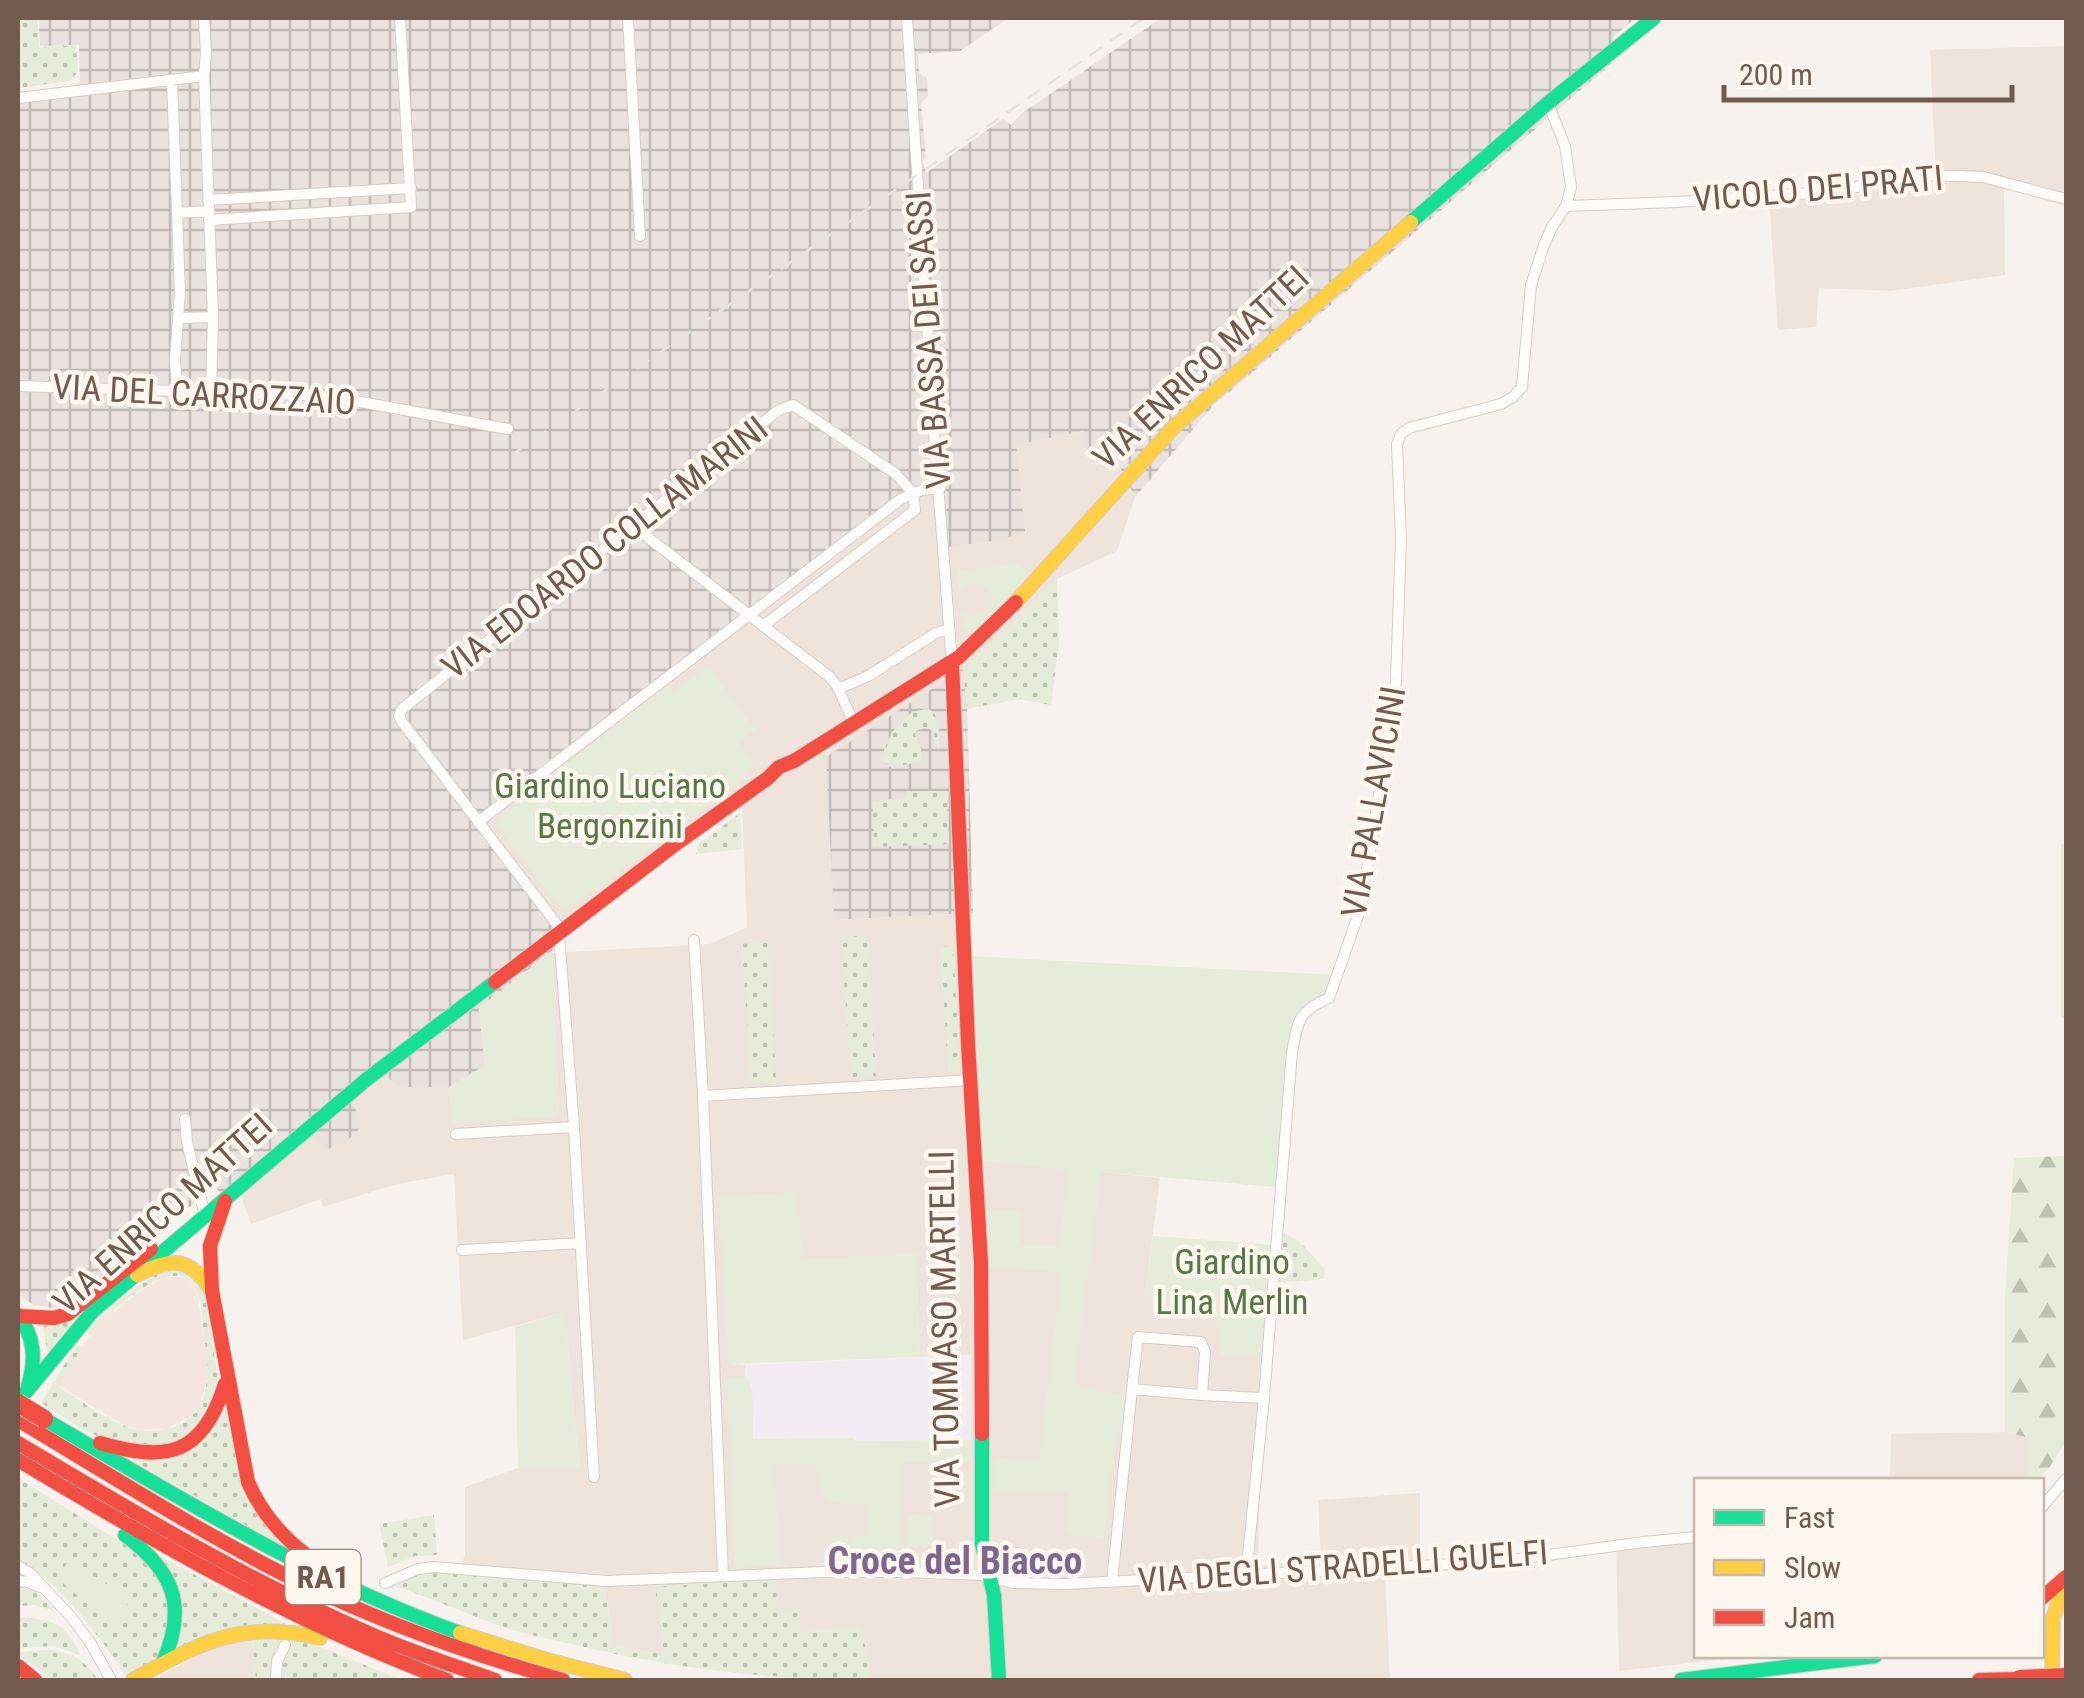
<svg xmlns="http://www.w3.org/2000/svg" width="2084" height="1698" font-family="'Roboto Condensed',sans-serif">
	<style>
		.residential { fill: #efe4db; fill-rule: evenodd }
		.commercial { fill: #f4e5df }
		.industrial { fill: url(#industrial-grid) }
		.education { fill: #f3ebf2 }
		.grass { fill: url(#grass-dots) }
		.forest { fill: url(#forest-firs) }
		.green { fill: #e5ecd9 }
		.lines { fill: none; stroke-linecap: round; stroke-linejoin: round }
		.street-casing { stroke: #d4cec8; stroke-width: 12 }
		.fast-casing { stroke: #d4cec8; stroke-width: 16 }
		.slow-casing { stroke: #d4cec8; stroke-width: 16 }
		.jam-casing { stroke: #d4cec8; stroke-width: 16 }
		.street { stroke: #fefdfc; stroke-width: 10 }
		.fast { stroke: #16e098; stroke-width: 14 }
		.slow { stroke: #ffcf43; stroke-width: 14 }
		.jam { stroke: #f24e42; stroke-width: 14 }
		.rail { stroke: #e4e3e4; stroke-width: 2.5; stroke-dasharray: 15 10; stroke-linecap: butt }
		.jam-bridge-casing { stroke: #d5ccc8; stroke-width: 20; stroke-linecap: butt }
		.jam-bridge { stroke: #f24e42; stroke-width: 18 }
		.labels { text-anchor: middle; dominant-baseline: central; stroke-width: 9; stroke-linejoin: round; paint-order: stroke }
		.shield { fill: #fdf7ef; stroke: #9c897f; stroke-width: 2.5 }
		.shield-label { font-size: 32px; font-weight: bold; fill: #735a4f }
		.street-label { font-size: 35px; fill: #735a4f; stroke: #fdf7ef }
		.park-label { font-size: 35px; fill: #587848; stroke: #fdf7ef }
		.neighbourhood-label { font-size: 38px; font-weight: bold; fill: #7f668e; stroke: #fdf7ef }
	</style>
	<defs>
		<pattern id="industrial-grid" width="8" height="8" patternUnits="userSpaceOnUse" patternTransform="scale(2.5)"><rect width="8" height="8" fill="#e9e2de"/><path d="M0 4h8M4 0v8" fill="none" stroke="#c1bab6"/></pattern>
		<pattern id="grass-dots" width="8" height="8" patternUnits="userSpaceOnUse" patternTransform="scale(2.5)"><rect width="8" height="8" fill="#e5ecd9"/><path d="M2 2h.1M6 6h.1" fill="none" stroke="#bec2b2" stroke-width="1.8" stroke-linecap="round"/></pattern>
		<pattern id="forest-firs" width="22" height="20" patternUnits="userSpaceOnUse" patternTransform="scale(2.5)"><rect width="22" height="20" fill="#e5ecd9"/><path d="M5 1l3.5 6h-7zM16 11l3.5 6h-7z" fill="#bec2b2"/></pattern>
	</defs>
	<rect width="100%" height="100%" fill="#f7f2ed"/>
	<path class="residential" d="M2066,46V206L2004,188L2005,275L1891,291L1819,288L1816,327L1778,330L1769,198L1936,177L1930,50Z
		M1085,431L1112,454L1135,497L1117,551L1057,579L1006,631L963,669L827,757L834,920L973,913L969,956L981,1160L1160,1178L1145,1295L1191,1299L1217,1319L1221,1355H1263L1258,1565L1321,1561L1318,1500L1420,1493V1574L1385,1575L1390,1678L1287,1680H816L614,1646L604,1584L545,1582L459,1571L465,1555V1487L518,1468L579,1467L565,1312L463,1340L454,1174L397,1184L323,1207L321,1199L251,1224L241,1196L352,1099L387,1075L396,1087H449L452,1122L559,1116L552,953L710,944L747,927L742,808L721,815L564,931L480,824L921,488L1016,445ZM916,1254L920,1357L970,1355L746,1377L745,1365L730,1364Z
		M2005,1432L2029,1438V1480H1890L1891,1434Z
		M1696,1532V1656H1752L1619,1671L1616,1541L1663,1534Z
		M252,1639L256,1680H151L222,1643Z"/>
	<path class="commercial" d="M176,1276L188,1279L197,1291L206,1349L208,1372L206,1385L199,1407L192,1415L167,1429L139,1430L125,1426L59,1386L81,1348L101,1322L141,1290L159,1280Z"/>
	<path class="industrial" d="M39,18H1009L960,51L918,54L919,73L927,78L928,96L921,103L926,157L923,162L926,173L1003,119L1011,125L1021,114L1161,18H1636L1613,37L1619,57L1212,407L1135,497L1113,454L1088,455L1084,431L1016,445L1025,531L1000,540L947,547L942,493L921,488L481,824L564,931L552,951L479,1008L485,1066L449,1087H396L387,1075L352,1099L361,1124L356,1134L347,1140L328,1149L312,1136L231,1204L215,1187L65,1305L53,1308L34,1305L18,1295V103L80,83L79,45L40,46Z
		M963,669L967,709L973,913L834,920L826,757Z"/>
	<path class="education" d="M971,1355V1440L928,1442L854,1441L853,1438L753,1439L752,1391L746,1377L745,1365Z"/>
	<path class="grass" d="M18,18H38L39,47L76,45L78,71L70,81L18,88Z
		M1057,579L1059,643L1051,705L1019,699L967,709L963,669L1006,631Z
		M929,709C942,717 939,738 939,751C936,737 934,722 916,731L915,735L921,750V762L890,767L881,759C889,735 901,709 929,709Z
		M907,791H947L949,844L874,847L873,801L905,798Z
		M740,813L742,849L696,854L699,844Z
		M868,936L876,1076L851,1077L841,937Z
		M768,942L776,1081L751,1083L742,944Z
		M953,946L960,1071L948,1072L941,947Z
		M1281,1232L1298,1240L1325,1269L1324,1279L1277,1283Z
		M166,1243L48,1354L42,1324Z
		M174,1266L203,1284L219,1383L199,1429L171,1447L113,1443L86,1431L41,1403L77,1344L81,1348L59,1387C81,1400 110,1423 133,1429C148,1432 165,1431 179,1425C216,1406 208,1362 203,1327C201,1312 202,1287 186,1278C159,1264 106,1316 90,1335L87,1332C111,1305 141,1280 174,1266Z
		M225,1404L239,1466L282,1546L132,1460L166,1458Z
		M18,1478L127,1546L145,1563L163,1584L173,1604L165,1647L151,1662L126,1677C105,1642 55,1577 18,1560Z
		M434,1515L437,1555L415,1556L388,1567L379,1524Z
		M162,1557L286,1624L179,1650Z
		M459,1571L545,1582L604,1584L614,1646L664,1654L655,1587L776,1580L777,1609H800V1632L861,1627L872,1680C772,1680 674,1669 576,1645C554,1640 531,1636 510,1629C471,1616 434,1599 395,1586L423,1572Z
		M24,1586L33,1590L55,1611L35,1605L18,1606V1587Z
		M18,1617C52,1619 66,1623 81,1655L54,1646L18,1648Z
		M286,1637L315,1645L402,1680H256L252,1639Z
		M44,1650C69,1650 84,1659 98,1680H46L36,1667L18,1655V1652Z"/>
	<path class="forest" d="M2061,844H2066V1018H2061Z
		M2066,1156V1442L2049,1468L2037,1480H2029V1438L2005,1432V1298L2014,1158Z"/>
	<path class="green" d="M1011,561L1030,573L975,630L967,632L961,625V610C974,621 988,616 993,600C987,581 973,580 959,590L958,570L1008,566Z
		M708,666L756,730L739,741L754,765L748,768L751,774L564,913L496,825L498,818L668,686L674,692Z
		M552,951L559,1116L452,1123L449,1087L485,1065L479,1008Z
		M969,956L1337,975L1329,998L1298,1021L1284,1184L1275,1187L1101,1172L1074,1384L1100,1392L1127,1395L1112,1470L1103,1538L1065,1534L1068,1491L993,1492L994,1458L1039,1460L1062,1272L989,1267L988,1210H1022L1021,1245L1060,1247L1068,1170L981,1160Z
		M798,1192L802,1259L916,1254L920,1357L729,1364L718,1197Z
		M1153,1236L1276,1245L1267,1355H1220L1217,1319H1188L1190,1299L1145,1296Z
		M565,1312L579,1468H518L515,1327Z
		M746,1377L752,1391L753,1439L854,1438L855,1441L971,1440V1461L903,1463L899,1566H850V1539L852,1536L867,1535V1505L827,1502L819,1487L816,1464L774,1465L780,1565L734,1568L733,1466L724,1378Z
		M908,1514L931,1515L932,1542L925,1547L911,1546L910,1553L906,1556Z
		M835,1535L846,1536L845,1566L825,1567C825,1549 830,1550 835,1535Z
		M68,1562L124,1594L128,1609L112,1625L56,1577Z"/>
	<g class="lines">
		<defs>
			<path id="street" d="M204,18L206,53L204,76L213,317L211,391
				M628,18L640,236
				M907,18L935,447L952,663
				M172,80L180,293L175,359L177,390
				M18,98L204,76
				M208,200L411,188
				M1566,206L1677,202L1826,192L1928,175L1983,177L2066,199
				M177,213L209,211
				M209,220L411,207L400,18
				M180,318L213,317
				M18,386L303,395L339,398L508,429
				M633,526L830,677L837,686L854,723
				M838,689L870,675L936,633L949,629
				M478,822L901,499L922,490L940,488
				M562,931L403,723L399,716L402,709L779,410L793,405L896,474L913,493L915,510L763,626
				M559,934L574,1127L594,1477
				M694,940L703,1096
				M185,1119L187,1142L203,1208
				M456,1134L574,1127
				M462,1250L581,1243
				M1132,1389L1138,1337L1201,1342L1205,1352L1202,1395L1264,1398
				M2042,1507L2066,1479
				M993,1550L1017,1553V1577C995,1573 997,1570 993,1550Z
				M18,1566L30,1573L72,1618L90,1642L111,1680
				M723,1576L703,1096L971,1080
				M1246,1576L1264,1398L1292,1052C1298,1021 1298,1011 1329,998L1361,907L1393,706L1396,680L1401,539L1397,444L1401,434L1409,428L1501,404L1513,397L1522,387L1531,285L1544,245L1552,227L1566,206L1571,187L1565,146L1548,103
				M18,1581L28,1582L40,1587
				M1112,1582L1132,1389L1202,1395
				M385,1583L418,1569L434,1567L607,1581L823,1572H907L982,1575L1012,1583L1065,1584L1438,1565L1518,1559L1644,1542L1696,1537
				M276,1680L277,1661L285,1645"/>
			<path id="fast" d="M1411,222L1548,103L1654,18
				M18,1315C35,1337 36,1360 28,1386
				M26,1392L93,1311L367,1079L495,982
				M44,1419C180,1498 311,1579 460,1633
				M982,1434V1544L994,1595L999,1680
				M125,1535C173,1571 188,1605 163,1662
				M1681,1680L1875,1656"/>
			<path id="slow" d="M1016,602L1173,428L1411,222
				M137,1275C172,1257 189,1256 212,1291
				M460,1633L547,1660L625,1680
				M133,1680C199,1643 243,1619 320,1638
				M2052,1680L2053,1618L2066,1581"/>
			<path id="jam" d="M952,663L968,1043L981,1263L982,1434
				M495,982L677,843L768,778L779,767L794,761L959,657L1016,602
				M225,1201L210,1246L212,1291L248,1482C263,1517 287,1542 318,1564
				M19,1316L54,1318L68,1314L151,1249
				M18,1420C110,1475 201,1533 297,1581C383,1623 472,1655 563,1680
				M18,1443C132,1511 245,1579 366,1632C408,1651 452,1665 495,1680
				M100,1443C167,1463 203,1455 225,1384
				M18,1460C158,1544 294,1623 447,1680
				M2042,1598L2066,1577
				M18,1666L35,1680
				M1979,1680L2020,1679"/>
		</defs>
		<use href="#street" class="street-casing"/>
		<use href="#fast" class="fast-casing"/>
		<use href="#slow" class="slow-casing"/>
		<use href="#jam" class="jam-casing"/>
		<use href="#street" class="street"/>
		<use href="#fast" class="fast"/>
		<use href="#slow" class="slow"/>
		<use href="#jam" class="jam"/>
		<path class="rail" d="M493,468L1144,18"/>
		<defs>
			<path id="jam-bridge" d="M18,1403L44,1419
				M2020,1679L2066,1677"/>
		</defs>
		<use href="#jam-bridge" class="jam-bridge-casing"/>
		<use href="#jam-bridge" class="jam-bridge"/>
	</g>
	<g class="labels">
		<rect class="shield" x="285.5" y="1550" width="75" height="54" rx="8"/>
		<g class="shield-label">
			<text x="323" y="1577">RA1</text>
		</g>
		<g class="street-label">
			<text transform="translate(1818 189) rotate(-5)">VICOLO DEI PRATI</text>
			<text transform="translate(929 340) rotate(-94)">VIA BASSA DEI SASSI</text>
			<text transform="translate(1201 368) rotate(-43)">VIA ENRICO MATTEI</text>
			<text transform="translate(204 395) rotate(3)">VIA DEL CARROZZAIO</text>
			<text transform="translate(605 548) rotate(-38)">VIA EDOARDO COLLAMARINI</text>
			<text transform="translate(1374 802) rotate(-80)">VIA PALLAVICINI</text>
			<text transform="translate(163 1214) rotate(-42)">VIA ENRICO MATTEI</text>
			<text transform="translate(945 1329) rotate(-91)">VIA TOMMASO MARTELLI</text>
			<text transform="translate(1343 1567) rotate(-4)">VIA DEGLI STRADELLI GUELFI</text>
		</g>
		<g class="park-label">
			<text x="610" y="786">Giardino Luciano<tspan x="610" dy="40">Bergonzini</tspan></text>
			<text x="1232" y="1262">Giardino<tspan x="1232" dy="40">Lina Merlin</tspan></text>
		</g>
		<g class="neighbourhood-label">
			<text x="955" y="1561">Croce del Biacco</text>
		</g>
	</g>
	<rect width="2084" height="1698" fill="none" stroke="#735a4f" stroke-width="40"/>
	<rect x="1694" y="1478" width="350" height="180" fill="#fdf7ef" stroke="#c6b8af" stroke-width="2.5"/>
	<rect x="1714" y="1510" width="50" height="15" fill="#16e098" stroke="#c6b8af" stroke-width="2.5"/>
	<text x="1784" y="1528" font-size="30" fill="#735a4f">Fast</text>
	<rect x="1714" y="1560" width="50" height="15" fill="#ffcf43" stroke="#c6b8af" stroke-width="2.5"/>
	<text x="1784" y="1578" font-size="30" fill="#735a4f">Slow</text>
	<rect x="1714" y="1610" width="50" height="15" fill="#f24e42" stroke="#c6b8af" stroke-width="2.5"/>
	<text x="1784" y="1628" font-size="30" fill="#735a4f">Jam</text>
	<path d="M1724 85v15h288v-15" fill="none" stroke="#735a4f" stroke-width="5"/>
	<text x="1739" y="85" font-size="30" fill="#735a4f" stroke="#fdf7ef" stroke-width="8" paint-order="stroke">200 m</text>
</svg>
